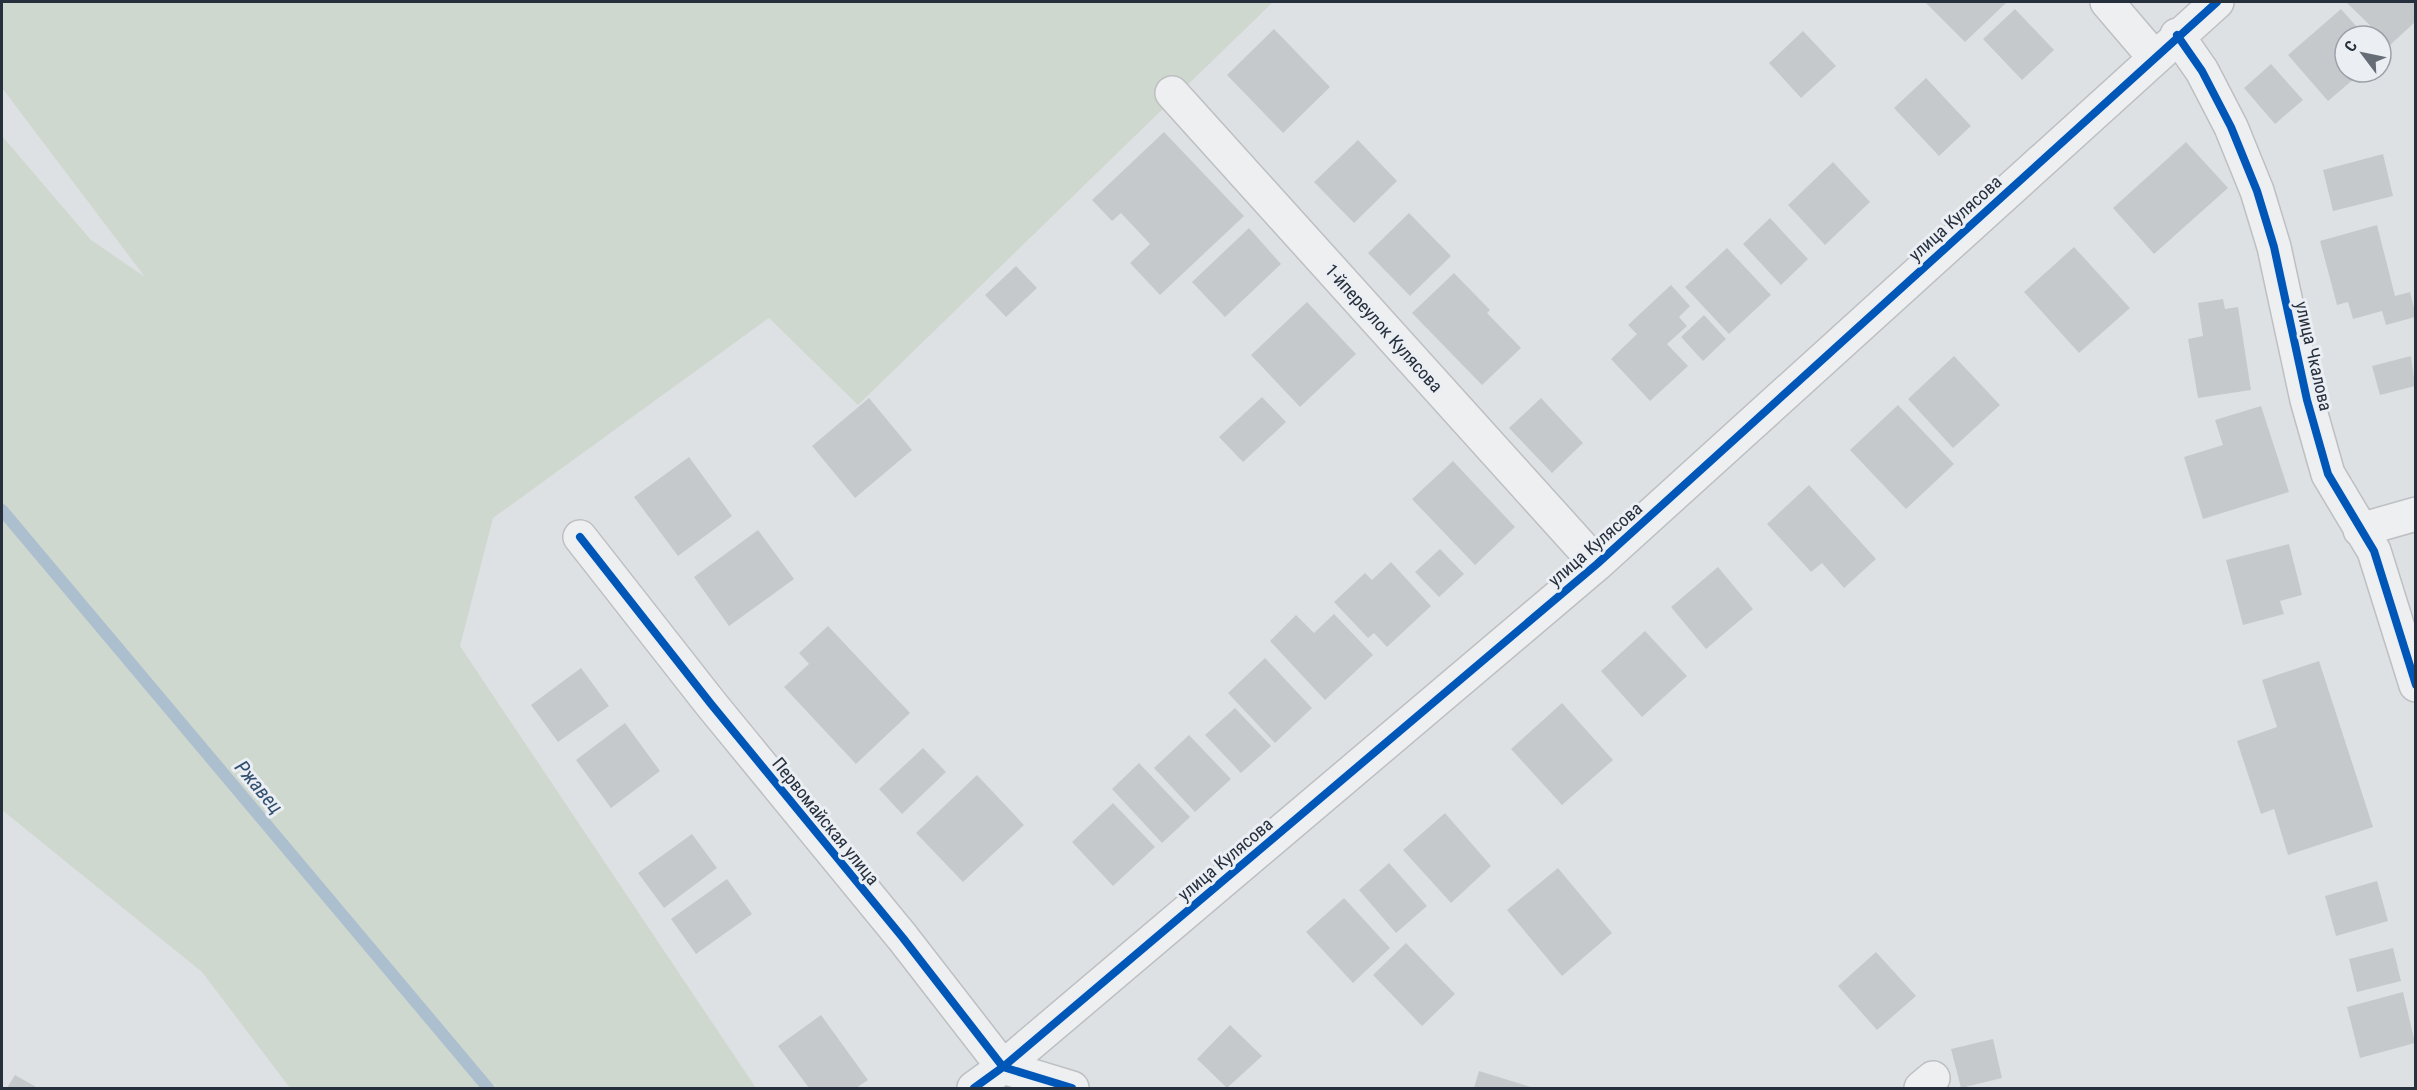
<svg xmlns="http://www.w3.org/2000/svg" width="2417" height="1090" font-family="'Roboto Condensed',sans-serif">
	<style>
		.green { fill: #cfd8cf }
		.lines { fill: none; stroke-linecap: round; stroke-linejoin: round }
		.stream { stroke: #acbfcf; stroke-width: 12 }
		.building { fill: #c6c9cc }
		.minor-casing { stroke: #bdbfc2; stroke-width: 36 }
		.minor { stroke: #edeff0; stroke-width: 33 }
		.cycleway-casing { stroke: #ebeff4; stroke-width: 11 }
		.cycleway { stroke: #0057b8; stroke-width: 8 }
		.labels { text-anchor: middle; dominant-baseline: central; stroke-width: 6; stroke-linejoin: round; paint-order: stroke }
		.street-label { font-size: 18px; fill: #262f3c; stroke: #ebeff4 }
		.water-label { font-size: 20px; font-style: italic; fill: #31506f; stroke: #ebeff4 }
	</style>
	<rect width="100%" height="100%" fill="#dee1e4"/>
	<path class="green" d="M2,2H1273L858,405L769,318L493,518L460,646L756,1088H290L202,972L2,810V136L91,240L145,277L2,88Z"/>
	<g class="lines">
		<path class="stream" d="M2,510L488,1088"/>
	</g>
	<path class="building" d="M1925,2H2007L1965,42Z
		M2346,2H2415V22L2388,47L2381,36Z
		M2015,9L2054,50L2022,80L1983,39Z
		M2341,9L2365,36H2345V72H2362L2328,101L2288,55Z
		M1274,29L1330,87L1283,133L1227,75Z
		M1803,31L1836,66L1801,98L1769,63Z
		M2271,64L2303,100L2275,124L2244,88Z
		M1926,78L1971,126L1939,156L1894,108Z
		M1164,132L1244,216L1160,295L1130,263L1150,244L1121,213L1112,221L1092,200Z
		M1358,140L1397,181L1354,223L1314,182Z
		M2186,142L2228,188L2154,254L2113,208Z
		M2383,154L2393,196L2333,211L2323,170Z
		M1833,162L1870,202L1825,245L1788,205Z
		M1409,213L1451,256L1410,296L1368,253Z
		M1770,218L1808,259L1781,285L1743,244Z
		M2377,225L2395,296L2410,292L2415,312V317L2386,325L2382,311L2353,319L2348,302L2337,305L2320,241Z
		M1249,228L1281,264L1225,317L1192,282Z
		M2074,247L2130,308L2079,353L2024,292Z
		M1727,248L1771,295L1729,334L1685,287Z
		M1016,266L1037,288L1006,317L985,295Z
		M1454,273L1490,310L1487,313L1521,348L1482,385L1412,313Z
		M1671,285L1690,306L1679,317L1687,326L1667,344L1688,366L1650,401L1611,359L1637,334L1628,325Z
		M2223,299L2225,309L2238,307L2251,390L2198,398L2188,339L2203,336L2198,303Z
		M1307,302L1356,354L1300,407L1251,355Z
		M1704,315L1726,339L1703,361L1681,337Z
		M1954,356L2000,405L1953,448L1908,399Z
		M2411,356L2415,386L2380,395L2372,366Z
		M1262,397L1286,422L1243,462L1219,437Z
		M869,398L912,450L855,498L812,446Z
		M1541,398L1583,443L1552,473L1509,428Z
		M1898,405L1954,464L1906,509L1850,450Z
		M2261,406L2289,492L2203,519L2184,457L2223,445L2215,420Z
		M689,457L732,516L678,556L634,497Z
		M1453,461L1515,527L1475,565L1412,499Z
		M1809,485L1876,559L1844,588L1822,563L1811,572L1767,524Z
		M758,530L794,579L729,626L694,577Z
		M2289,544L2302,595L2280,601L2284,614L2243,625L2226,560Z
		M1440,549L1464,574L1439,597L1415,572Z
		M1391,562L1431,606L1387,647L1374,633L1368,638L1334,602L1365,573L1372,580Z
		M1718,567L1753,609L1706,649L1671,607Z
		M1334,614L1373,655L1325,700L1270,641L1296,615L1314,633Z
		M828,626L910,713L856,764L784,687L809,664L799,653Z
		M1645,631L1687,676L1642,717L1601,671Z
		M1265,658L1312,708L1275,743L1228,693Z
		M2319,661L2373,827L2288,855L2274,809L2261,814L2237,741L2277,727L2262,680Z
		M581,668L609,706L558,742L531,705Z
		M1562,703L1613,760L1562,805L1511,749Z
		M1235,708L1271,746L1241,773L1205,735Z
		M625,723L660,771L611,808L576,760Z
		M1189,735L1231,779L1195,812L1154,768Z
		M923,748L946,772L902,814L879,789Z
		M1139,763L1190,817L1162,843L1112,789Z
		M977,775L1024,825L963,882L916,833Z
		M1113,803L1155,847L1113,886L1072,842Z
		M1445,813L1491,866L1451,903L1403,850Z
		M692,834L717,868L664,908L638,873Z
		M1389,863L1427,906L1396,933L1359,890Z
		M1558,868L1612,933L1562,976L1507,910Z
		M727,879L752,914L696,954L671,919Z
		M2377,881L2388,921L2336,936L2325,896Z
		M1344,898L1390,948L1353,983L1306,932Z
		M1406,943L1455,994L1422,1026L1373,975Z
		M2393,948L2401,981L2357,992L2349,959Z
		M1876,952L1916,996L1877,1030L1838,986Z
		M2403,992L2415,1043L2360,1058L2347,1007Z
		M821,1015L868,1080L856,1088H809L778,1046Z
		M1230,1025L1262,1056L1227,1088L1197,1059Z
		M1993,1039L2002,1078L1961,1088L1951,1049Z
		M1479,1071L1534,1088H1474Z
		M15,1075L38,1088H7Z"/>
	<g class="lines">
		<defs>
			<path id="minor" d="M2107,2L2154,57
				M2177,35L2202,71L2231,127L2257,191L2274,247L2307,400L2328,474L2374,551L2416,685
				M1172,93L1597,564
				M2360,530L2416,514
				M580,537L711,704L903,938L1003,1067L1072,1088
				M974,1088L1003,1067L1597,564L2217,2
				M1921,1088L1933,1078"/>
		</defs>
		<use href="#minor" class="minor-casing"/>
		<use href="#minor" class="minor"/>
		<defs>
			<path id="cycleway" d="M2177,35L2202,71L2231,127L2257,191L2274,247L2307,400L2328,474L2374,551L2416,685
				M580,537L711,704L903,938L1003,1067L1072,1088
				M974,1088L1003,1067L1597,564L2217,2"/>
		</defs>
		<use href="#cycleway" class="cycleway-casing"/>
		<use href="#cycleway" class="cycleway"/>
	</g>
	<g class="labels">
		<g class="street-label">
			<text transform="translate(1955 218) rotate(-42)">улица Кулясова</text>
			<text transform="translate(1384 328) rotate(48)">1-йпереулок Кулясова</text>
			<text transform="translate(2314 356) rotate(77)">улица Чкалова</text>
			<text transform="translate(1595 544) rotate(-41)">улица Кулясова</text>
			<text transform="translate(826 821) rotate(51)">Первомайская улица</text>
			<text transform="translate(1225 859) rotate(-40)">улица Кулясова</text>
		</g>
		<g class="water-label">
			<text transform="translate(259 787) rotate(50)">Ржавец</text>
		</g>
	</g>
	<rect width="2417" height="1090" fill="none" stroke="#262f3c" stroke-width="6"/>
	<g transform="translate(2363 54) rotate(302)"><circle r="28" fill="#ebeff4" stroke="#9ca2aa" stroke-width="1.5"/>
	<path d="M0-4.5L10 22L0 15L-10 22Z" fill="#666d77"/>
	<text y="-9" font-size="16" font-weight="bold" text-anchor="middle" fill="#262f3c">С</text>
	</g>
</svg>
